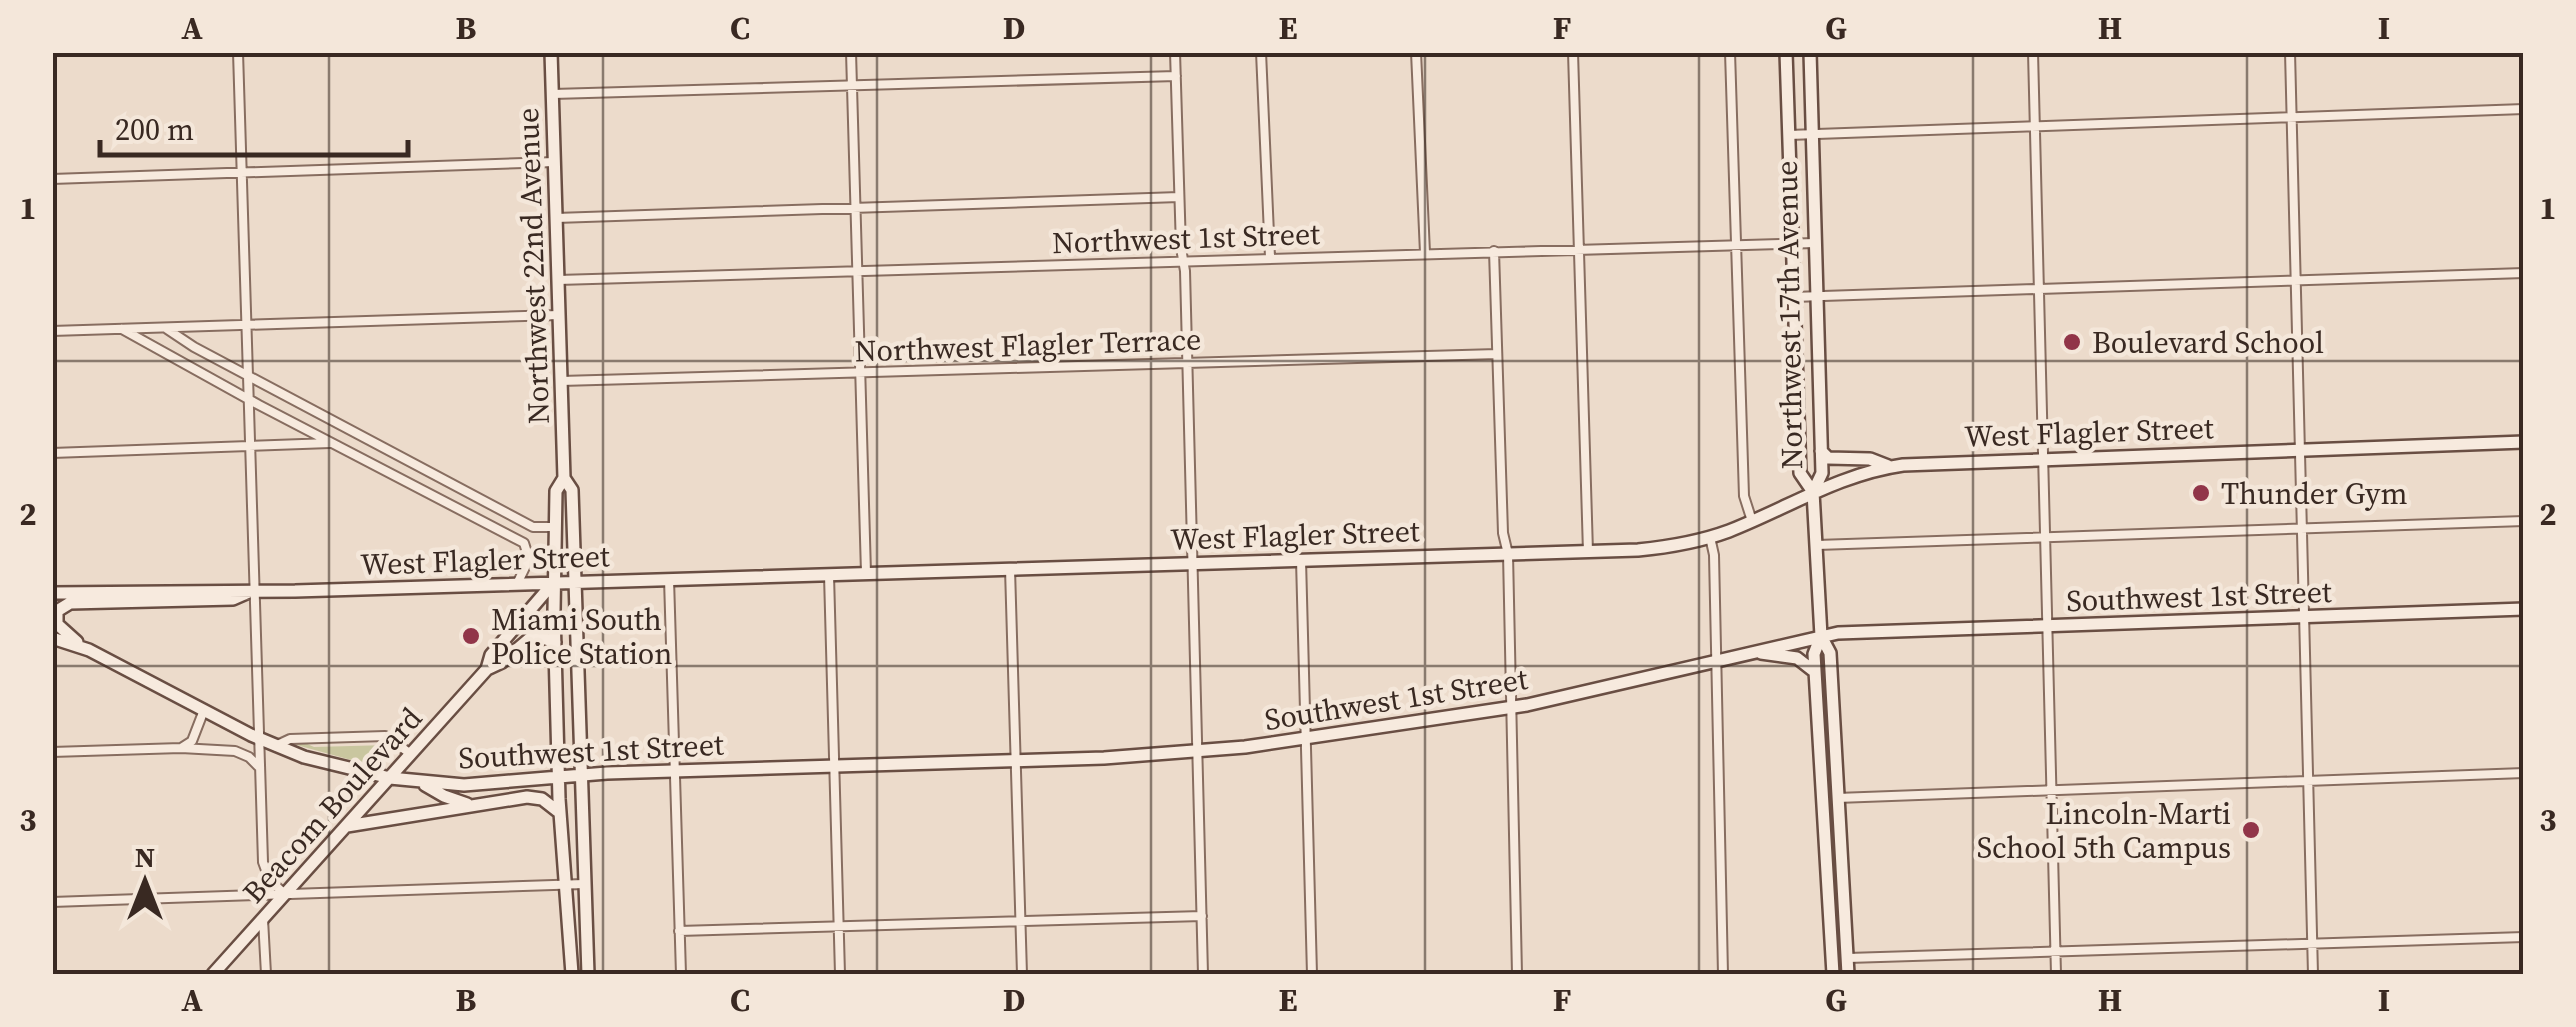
<svg xmlns="http://www.w3.org/2000/svg" width="2576" height="1027" font-family="'Source Serif 4',serif">
	<style>
		.green { fill: #c9c69f }
		.lines { fill: none; stroke-linecap: round; stroke-linejoin: round }
		.minor-casing { stroke: #876d60; stroke-width: 12 }
		.secondary-casing { stroke: #694e43; stroke-width: 16 }
		.minor { stroke: #f7eade; stroke-width: 8 }
		.secondary { stroke: #f7eade; stroke-width: 11 }
		.grid { fill: none; stroke: #392922; stroke-width: 2.5; stroke-opacity: 0.55 }
		.poi-dot { fill: #913549; stroke: #f4e7da; stroke-width: 4 }
		.labels { text-anchor: middle; dominant-baseline: central; stroke-width: 9; stroke-linejoin: round; paint-order: stroke }
		.street-label { font-size: 30px; fill: #392922; stroke: #f4e7da }
		.poi-label { font-size: 30px; fill: #392922; stroke: #f4e7da; text-anchor: start }
		.neatline { fill: none; stroke: #392922; stroke-width: 4 }
		.grid-label { font-size: 32px; text-anchor: middle; font-weight: bold; fill: #392922 }
	</style>
	<rect width="100%" height="100%" fill="#ecdbcb"/>
	<path class="green" d="M303,742L314,747L389,745L392,753L380,767L373,766L293,744Z"/>
	<g class="lines">
		<defs>
			<path id="minor" d="M238,52L263,862L270,881L285,894
				M851,52L866,573
				M1175,52L1181,248L1185,271L1203,974
				M1261,52L1270,257
				M1416,52L1425,253
				M1573,52L1588,552
				M1730,52L1744,496L1752,521
				M2033,52L2056,974
				M2290,52L2313,974
				M553,94L1176,76
				M1789,135L2524,109
				M52,179L555,162
				M556,218L1179,197
				M1494,251L1503,533L1508,554L1517,974
				M558,280L1816,243
				M1793,297L2524,273
				M122,329L259,405L524,543L529,559L517,584
				M167,329L194,347L533,527H556
				M52,331L559,315
				M561,381L1497,354
				M52,453L330,443
				M1710,537L1714,555L1723,974
				M1817,545L2524,521
				M1301,560L1312,974
				M1010,569L1022,974
				M829,575L840,974
				M669,579L681,974
				M275,746L290,739L385,736L411,754
				M181,748L192,741L204,710
				M52,752L181,748L235,751L249,757L260,768
				M1837,798L2524,773
				M52,902L584,884
				M263,919L266,974
				M679,931L1202,916
				M1848,958L2524,937"/>
			<path id="secondary" d="M551,52L564,478L572,490L588,974
				M1786,52L1800,473L1813,492L1821,636L1830,653L1848,974
				M1810,52L1822,473L1813,492
				M1821,451L1828,458L1870,459L1888,466
				M564,478L556,491L554,612L559,799L572,974
				M52,593L295,591L1638,550C1669,547 1699,542 1729,531C1788,508 1839,474 1903,465L2524,442
				M1821,636L1814,654L1833,974
				M52,638L89,650L251,735L304,757L390,778L464,785L607,773L1104,758L1245,747L1527,705L1838,633L2524,609
				M77,642L57,624V611L70,603L233,599L249,592
				M1761,653L1797,658L1815,672
				M487,669L491,655L554,582
				M425,785L444,796L467,804
				M347,826L527,797L542,799L560,813
				M213,974L487,669L502,662L534,635L555,642"/>
		</defs>
		<use href="#minor" class="minor-casing"/>
		<use href="#secondary" class="secondary-casing"/>
		<use href="#minor" class="minor"/>
		<use href="#secondary" class="secondary"/>
	</g>
	<path class="grid" d="M329,52V974M603,52V974M877,52V974M1151,52V974M1425,52V974M1699,52V974M1973,52V974M2247,52V974M52,361H2524M52,666H2524"/>
	<g class="poi-dot">
		<circle cx="2072" cy="342" r="10"/>
		<circle cx="2201" cy="493" r="10"/>
		<circle cx="471" cy="636" r="10"/>
		<circle cx="2251" cy="830" r="10"/>
	</g>
	<g class="labels">
		<g class="street-label">
			<text transform="translate(1186 238) rotate(-2)">Northwest 1st Street</text>
			<text transform="translate(533 266) rotate(-92)">Northwest 22nd Avenue</text>
			<text transform="translate(1789 315) rotate(-91)">Northwest 17th Avenue</text>
			<text transform="translate(1028 345) rotate(-2)">Northwest Flagler Terrace</text>
			<text transform="translate(2089 432) rotate(-2)">West Flagler Street</text>
			<text transform="translate(1295 535) rotate(-2)">West Flagler Street</text>
			<text transform="translate(485 560) rotate(-2)">West Flagler Street</text>
			<text transform="translate(2199 596) rotate(-2)">Southwest 1st Street</text>
			<text transform="translate(1396 699) rotate(-9)">Southwest 1st Street</text>
			<text transform="translate(591 751) rotate(-3)">Southwest 1st Street</text>
			<text transform="translate(332 805) rotate(-48)">Beacom Boulevard</text>
		</g>
		<g class="poi-label">
			<text x="2092" y="342">Boulevard School</text>
			<text x="2221" y="493">Thunder Gym</text>
			<text x="491" y="619">Miami South<tspan x="491" dy="34">Police Station</tspan></text>
			<text x="2231" y="813" text-anchor="end">Lincoln-Marti<tspan x="2231" dy="34">School 5th Campus</tspan></text>
		</g>
	</g>
	<rect width="2576" height="1027" fill="none" stroke="#f4e7da" stroke-width="110"/>
	<g transform="translate(145 882)" stroke="#f4e7da" stroke-width="8" paint-order="stroke">
	<path d="M0-8L18 38L0 25L-18 38Z" fill="#392922"/>
	<text y="-15" font-size="28" font-weight="bold" text-anchor="middle" fill="#392922">N</text>
	</g>
	<path d="M100 140v15h308v-15" fill="none" stroke="#392922" stroke-width="5"/>
	<text x="115" y="140" font-size="30" fill="#392922" stroke="#f4e7da" stroke-width="8" paint-order="stroke">200 m</text>
	<rect x="55" y="55" width="2466" height="917" class="neatline"/>
	<g class="grid-label">
		<text x="192" y="39">A</text>
		<text x="466" y="39">B</text>
		<text x="740" y="39">C</text>
		<text x="1014" y="39">D</text>
		<text x="1288" y="39">E</text>
		<text x="1562" y="39">F</text>
		<text x="1836" y="39">G</text>
		<text x="2110" y="39">H</text>
		<text x="2384" y="39">I</text>
		<text x="28" y="219">1</text>
		<text x="2548" y="219">1</text>
		<text x="28" y="525">2</text>
		<text x="2548" y="525">2</text>
		<text x="28" y="831">3</text>
		<text x="2548" y="831">3</text>
		<text x="192" y="1011">A</text>
		<text x="466" y="1011">B</text>
		<text x="740" y="1011">C</text>
		<text x="1014" y="1011">D</text>
		<text x="1288" y="1011">E</text>
		<text x="1562" y="1011">F</text>
		<text x="1836" y="1011">G</text>
		<text x="2110" y="1011">H</text>
		<text x="2384" y="1011">I</text>
	</g>
</svg>
